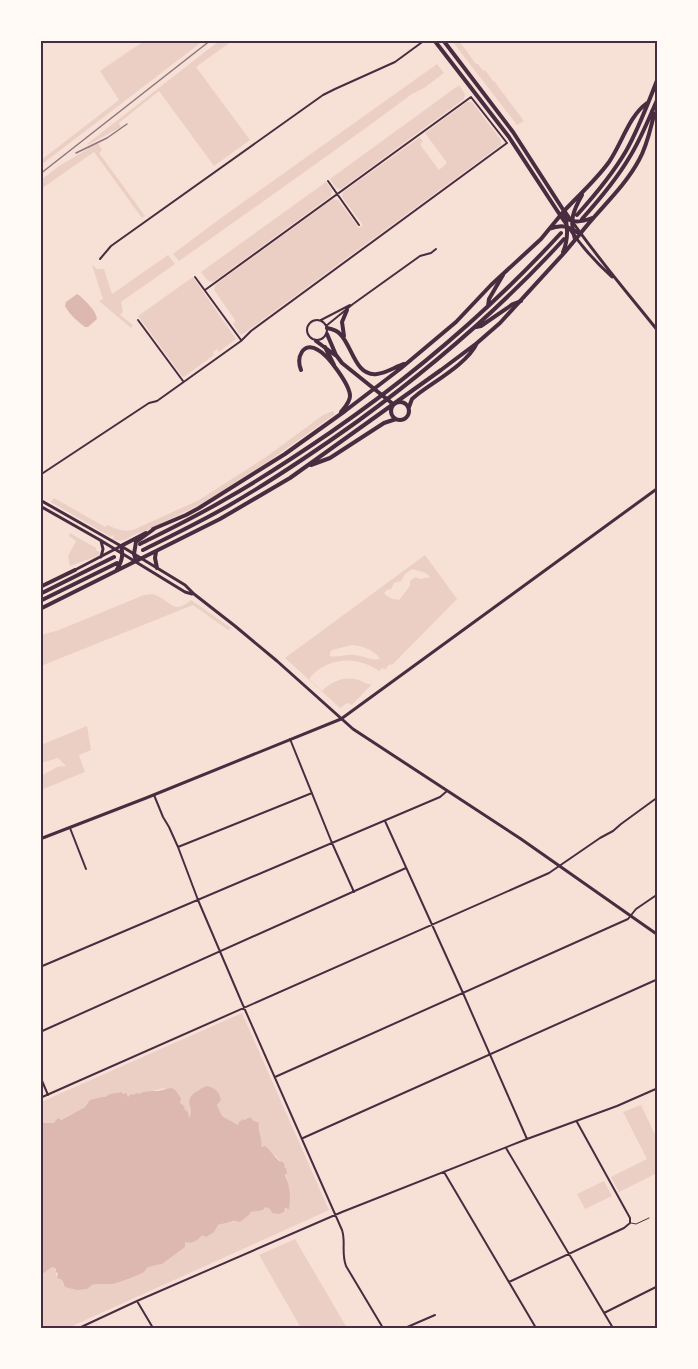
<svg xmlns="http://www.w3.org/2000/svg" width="698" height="1369" font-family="'Varela Round',sans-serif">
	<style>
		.green { fill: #ebcfc5; fill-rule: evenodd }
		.water { fill: #dcb8b0 }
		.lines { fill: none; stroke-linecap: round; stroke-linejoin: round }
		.service { stroke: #4a2c40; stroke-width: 1 }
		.minor { stroke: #4a2c40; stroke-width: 2 }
		.tertiary { stroke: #4a2c40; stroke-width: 3 }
		.secondary { stroke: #4a2c40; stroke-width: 3 }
		.primary { stroke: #4a2c40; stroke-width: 4 }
		.motorway { stroke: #4a2c40; stroke-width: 4 }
		.rail { stroke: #8f747c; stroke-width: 1.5 }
		.neatline { fill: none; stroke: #4a2c40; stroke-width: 2 }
	</style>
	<rect width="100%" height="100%" fill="#f7e1d7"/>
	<path class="green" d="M144,41H203L41,165V160L119,100L100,71Z
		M219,41H232L196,67L250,140L214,166L159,91L119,123L121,127L88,145L87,144Z
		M452,41H459L476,64H478L483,71L485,70L493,81H494L524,121L517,125Z
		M437,64L444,73L424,88L412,94C335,151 257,206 179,261L173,254L221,218Z
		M459,85L465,94L464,99L341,189L336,188L330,179Z
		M467,102H472L501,140V145L243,334H240L233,324L235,322V320L214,290L215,285L333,199L338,200L359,228L363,225L342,197L343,192L420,137L423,142L421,143V146L439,170L447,163L425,133Z
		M98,143L102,150L99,153L145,216L142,218L94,152L41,189V180L59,166L88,149V148Z
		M326,182L332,190L331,196L213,282L208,281L201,272Z
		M168,255L175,264L121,302L123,312L120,315L133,325L131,328L99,301L103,299L92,265L97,269H104L112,294Z
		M193,277L236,339L219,352L217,349L213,352L214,355L184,377L182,376L138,316Z
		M333,411L335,414L266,463L199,505L143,532C131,533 125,545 113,539L114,536L112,535L111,537L51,502L54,498L105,527L108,525C116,529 123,532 133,530L199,500L266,457L323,415Z
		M70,533L96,548V550L100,553L98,556L70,566L68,556L76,541L69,536Z
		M425,555L457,599L392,665L390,664L386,668L387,670L382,668L379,671C357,655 326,657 309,679L322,691C332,681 345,676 359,680C365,682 366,685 372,684L352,705L347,703L340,708L285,658ZM412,569L426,573L430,577L420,579L415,577L410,581V586L399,600C393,599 388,598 384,593L387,590L391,589L394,583L401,581L405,574ZM352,645C362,646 375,650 380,659C371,661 364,656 355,655C347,654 338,658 330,656V653L332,650Z
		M153,594C171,600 173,616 191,600L231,628L228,630L193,605L41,666V635L59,630L144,595Z
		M87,726L91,750L79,755L85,772L41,790V776L57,767L66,766L58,758L41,763V745Z
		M242,1013L329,1210L68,1328H41V1273H44L52,1267C58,1271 56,1272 57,1278L62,1280L63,1284L80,1289H87L92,1285L97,1284H113L123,1281L143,1273L148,1267L162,1264L184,1247L185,1242C203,1234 220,1220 240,1222L249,1214V1212L264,1206L270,1209L272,1213C279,1214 282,1214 286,1208L287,1209C288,1191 290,1172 277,1157C273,1154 270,1151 267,1146L261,1147L257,1123L252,1120L245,1119L238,1125L222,1116L217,1105L221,1100L199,1089L189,1100L192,1113L189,1118H188V1112L183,1110L180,1103L164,1088L129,1097L118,1092L85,1107L54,1123H41V1102Z
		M641,1105L657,1139V1173L619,1192L611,1177L647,1159L623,1112Z
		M604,1181L612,1196L585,1209L577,1194Z
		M295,1239L347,1328H301L259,1255Z"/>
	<path class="water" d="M77,294L80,296C86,302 96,310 97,319L88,327H85C77,321 70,315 65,306L66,302Z
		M207,1086C216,1088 219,1092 221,1100L217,1105L222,1116L238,1125L239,1122L243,1119L244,1120L251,1117L252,1120L259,1123C257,1131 263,1137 261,1147L266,1146L279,1161L283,1162L285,1166L284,1168H286L287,1173L285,1175C290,1187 291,1196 289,1209L285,1208L284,1212L279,1214L272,1213L270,1209L265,1207L263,1210L250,1212V1214L240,1222L234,1221L218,1225L214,1232L206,1237L202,1235C197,1241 193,1244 185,1242V1247L162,1264L148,1267L143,1273L123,1281L113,1284H97L92,1285L87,1289L77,1290L65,1287L62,1280L57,1278L58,1273L56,1272V1269L52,1267L44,1273H41V1123H54L58,1118L61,1120L85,1107L90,1100L102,1097H105L110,1094L121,1092L123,1094L126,1093L128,1097L131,1094L133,1095L137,1093L139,1094C144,1091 150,1091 157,1091C171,1089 173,1083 181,1099L180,1103L185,1107L184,1109L188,1112L189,1118C194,1110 187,1104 190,1098C191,1094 203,1087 207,1086Z"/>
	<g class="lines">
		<path class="service" d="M631,1223L636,1224L649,1218"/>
		<path class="minor" d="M328,181L359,225
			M100,259L111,246L323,95L335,89L395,62L425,40
			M195,277L241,340
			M307 330a10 10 0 1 1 20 0a10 10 0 1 1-20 0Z
			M138,320L183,381
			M321,320L350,305
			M326,326L353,304L420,256L431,253L436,249
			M40,475L149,403L157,401L241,341L251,331L507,143L471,97L205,290
			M290,739L332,843L354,892
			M154,795L163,817L169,827L178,847L198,900L242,1003L342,1230C346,1242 341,1252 346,1266L383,1328
			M385,821L463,993L527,1139
			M70,828L86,869
			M178,847L312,793
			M40,967L440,797L447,791
			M40,1032L406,868
			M40,1076L48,1095
			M275,1077L628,919L636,909L658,894
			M40,1098L549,873L600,838L613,831L621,824L658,797
			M303,1138L658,979
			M506,1148L613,1328
			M444,1172L536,1328
			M509,1282L624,1228L630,1223V1218L577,1122
			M137,1301L153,1328
			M604,1313L658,1286
			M79,1328L137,1301L342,1212L527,1139L617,1106L658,1088
			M405,1328L435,1315"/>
		<path class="tertiary" d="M565,211C593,253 626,291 658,331
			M560,216C577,240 590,257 612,277
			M40,839L146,798L341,719L658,488"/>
		<path class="secondary" d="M40,500L121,546L185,585L194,594L235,626L277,661L353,729L521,839L658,935
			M40,506L100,540L185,592L192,594
			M101,541L103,549L101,557
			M75,570L121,546"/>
		<path class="primary" d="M434,40L509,137L560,215
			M443,40L513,132L564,211C568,225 569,238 563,252
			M327,328C332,329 337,330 340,334C352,345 355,377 377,374C386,373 395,367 404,364
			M327,334L336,355L342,363L393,404
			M344,336L342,322L347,310
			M316,341L335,355
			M325,347L334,365
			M301,370C296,357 303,341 318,350C328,355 350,385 350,396C350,402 345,407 341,412
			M391 411a9 9 0 1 1 18 0a9 9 0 1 1-18 0Z
			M409,407L412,399L418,394C435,381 468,363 477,343
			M311,465L330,458L384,423L396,419
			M153,529L186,515L199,508L285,454L345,411L400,369L456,322L491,285L541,239L564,211
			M154,529L136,542L134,554L136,561L220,519L290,478L441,370L477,343L500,323L565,252L580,234C568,226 562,224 549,229
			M121,546L146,533
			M156,552L155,558L157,568"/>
		<path class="motorway" d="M564,211C579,195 596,180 609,162C622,143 629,116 647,103
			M560,215C572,223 579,223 592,218
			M577,215C595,195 612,175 626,151C639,128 648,103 658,78
			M582,219C599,200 616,180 629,158C641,139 649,118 658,98
			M580,234C599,209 624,188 639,160C647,146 650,130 654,115L652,111
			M575,239C569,221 573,211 582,195
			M488,306L489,299L503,275
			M476,327L481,326L513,304L521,301
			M140,544C168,530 197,516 224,500C261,479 296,456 331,432C415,374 492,308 561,233
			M143,550C171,536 200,522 228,506C273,480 316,451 358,421C432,367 502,307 564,239
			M116,571C121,563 124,556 121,546
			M40,587L75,570
			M40,594L114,557
			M40,601L117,563
			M40,609L136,561"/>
		<path class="rail" d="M76,153L107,138L127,124
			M40,174L211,40"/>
	</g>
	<rect width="698" height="1369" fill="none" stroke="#fffaf5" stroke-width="84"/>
	<rect x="42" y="42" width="614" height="1285" class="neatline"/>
</svg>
